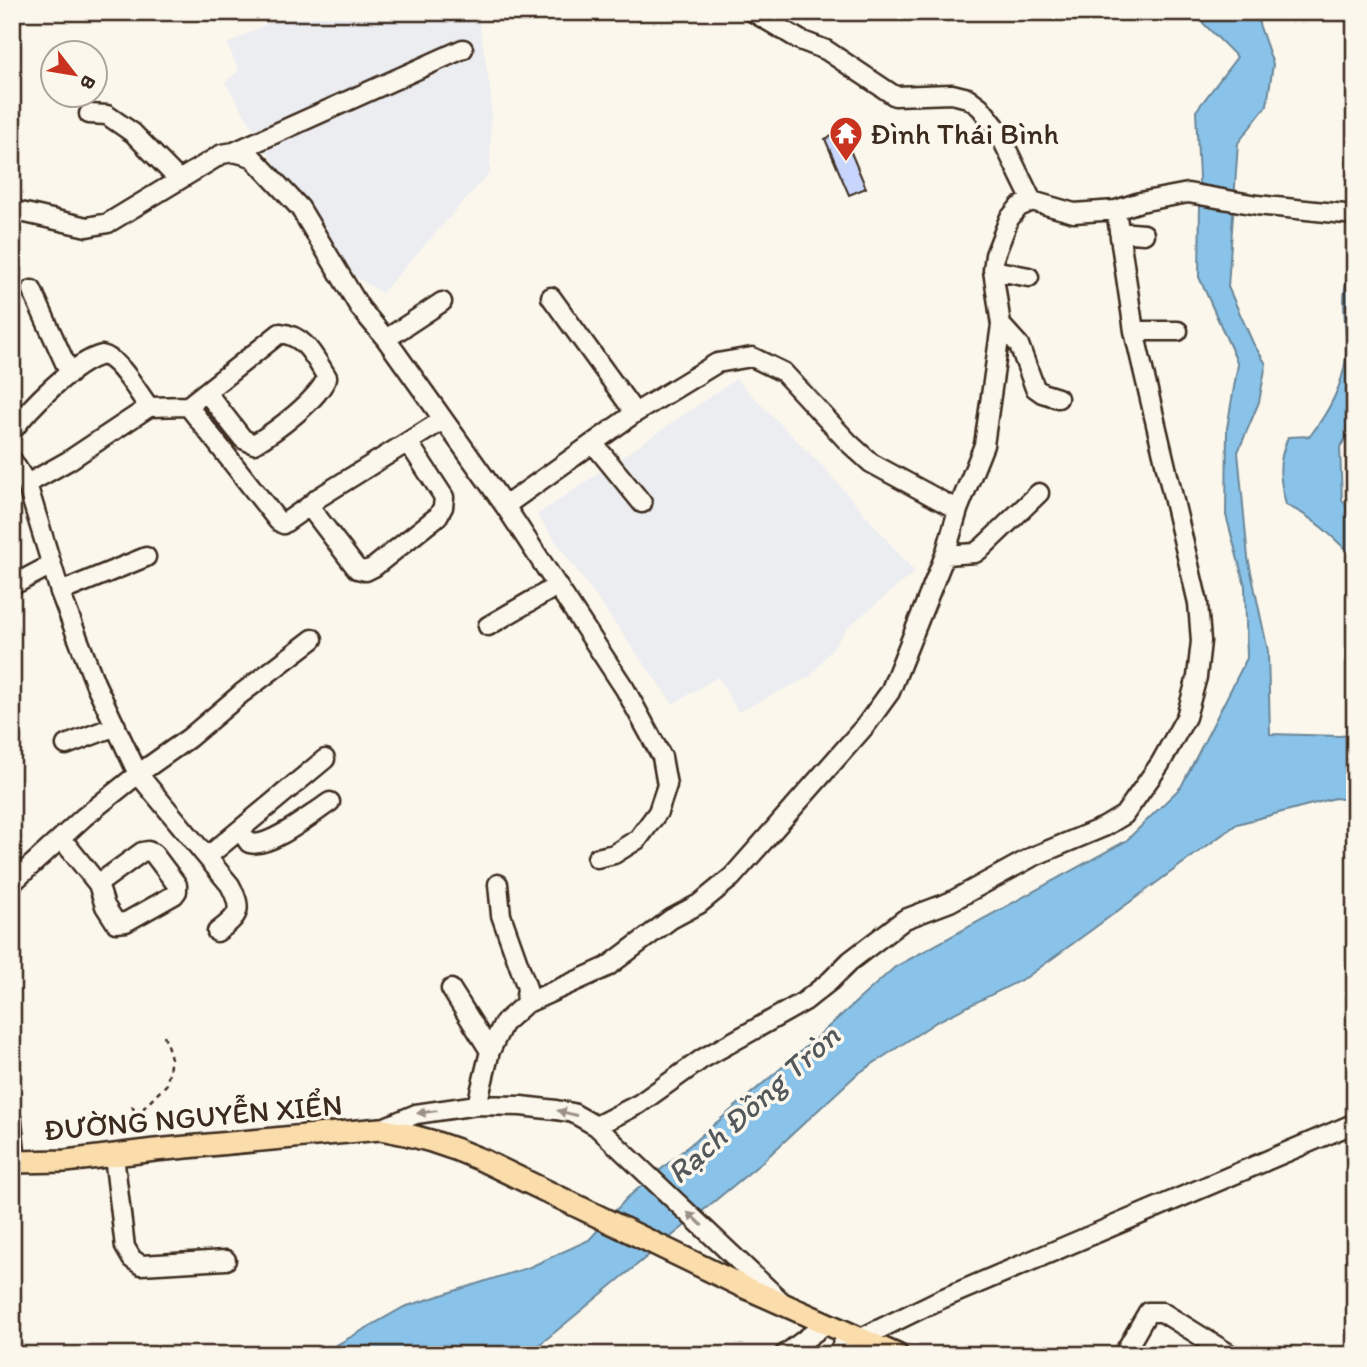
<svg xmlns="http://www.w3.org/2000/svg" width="1367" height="1367" font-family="Itim,sans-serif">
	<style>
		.built { fill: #ecedf1 }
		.water { fill: #8ac3e9; stroke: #6a8698; stroke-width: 2 }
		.building { fill: #c8d6fd; stroke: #3b2a1e; stroke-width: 2 }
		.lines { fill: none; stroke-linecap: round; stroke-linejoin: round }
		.minor-casing { stroke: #3b2a1e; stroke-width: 23 }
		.major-casing { stroke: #3b2a1e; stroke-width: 26 }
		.path { stroke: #3b2a1e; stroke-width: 2.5; stroke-dasharray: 5 5; stroke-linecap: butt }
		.minor { stroke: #fbf7ec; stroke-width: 18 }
		.major { stroke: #faddab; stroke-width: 21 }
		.oneway { fill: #9b9085 }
		.labels { text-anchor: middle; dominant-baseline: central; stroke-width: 7; stroke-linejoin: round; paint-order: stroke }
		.poi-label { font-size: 30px; fill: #3b2a1e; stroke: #fbf7ec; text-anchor: start }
		.street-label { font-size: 30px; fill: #3b2a1e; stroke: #fbf7ec }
		.water-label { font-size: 32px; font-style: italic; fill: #53585b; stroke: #fbf7ec }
	</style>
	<rect width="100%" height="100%" fill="#fbf7ec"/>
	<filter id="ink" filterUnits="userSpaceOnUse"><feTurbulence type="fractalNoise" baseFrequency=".0143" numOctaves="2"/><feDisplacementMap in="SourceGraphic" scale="14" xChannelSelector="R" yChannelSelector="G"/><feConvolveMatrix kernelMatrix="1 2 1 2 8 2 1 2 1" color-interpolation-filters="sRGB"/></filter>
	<g filter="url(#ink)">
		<path class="built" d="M314,12H471L479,22L491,94L490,172L382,293L349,273L303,215L274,163L225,82L239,71L227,44L270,22Z
			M736,379L828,472L915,572L849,626L811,676L738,712L718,677L673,704L537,515Z"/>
		<path class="water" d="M1192,12H1259V24L1273,64L1267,105L1238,143L1228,287L1253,343L1266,364L1259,402L1238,452L1248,558L1268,651L1270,734L1340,736L1355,734V801L1335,798L1237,824L1027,977L936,1022L856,1075L761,1163L538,1346L515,1355H319L404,1307L530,1267L589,1240L627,1198L798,1054L895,967L1126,841L1181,787L1247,658L1245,586L1226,515L1227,428L1238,364L1199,277L1200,201L1196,111L1237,57Z
			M1351,273H1355V425L1340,447L1342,500L1355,514V559C1334,538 1314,517 1286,505C1279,477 1277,464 1288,437L1310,436C1328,413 1342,388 1346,358C1349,336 1337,288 1351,273Z"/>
		<path class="building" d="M842,131L866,188L849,195L825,139Z"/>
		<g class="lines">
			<defs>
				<path id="minor" d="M753,12L800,40L826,50L895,96L952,94L968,98L980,107L996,127L1032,201
					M89,114L107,115L133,133L179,180
					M234,152L463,49
					M12,210L87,227L108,223L222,154L234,152L252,157L300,208L360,308L386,339L505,506L625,689L662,757L667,785L658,812L638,839L614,854L597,858
					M1119,232L1144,234
					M993,270L1029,277
					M32,290L70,374
					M551,297L635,413
					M1001,325L1019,345L1035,388L1042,393L1058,398
					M1134,331H1178
					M386,339L442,302
					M188,406L278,521L283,524L309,506
					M12,431C30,407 74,362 102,355C119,358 138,393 149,407
					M408,442L444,497L443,507L438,516L374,567L366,571L357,569L309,506L318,498L443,420
					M593,443L642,503
					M12,460L27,484L68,461L149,407L188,406L280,333C306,336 314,357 327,377C318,400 276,431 254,444L243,439L207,393
					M27,484L60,592L95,683L138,774L230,885C243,910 240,915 217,932
					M505,506L635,413L717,363L752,357L783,372L849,443L871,463L958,510
					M945,555L975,553L983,547L1039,493
					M12,575L19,582L51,565
					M60,592L146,557
					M488,626L557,586
					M66,745L116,726
					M240,830L249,843C269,849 312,814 330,802
					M61,838L98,884L105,906L116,923L126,922L174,895L177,891V885L153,853L148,851L142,852L98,884
					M207,857L325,759
					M12,883L84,817L138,774L189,738L242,693L313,639
					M498,884L501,915L527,988L525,1004
					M451,989L490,1051
					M477,1105L490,1051L503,1024L525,1004L607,967L671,919L699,904L732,877L866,725L890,692L945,555L958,510L984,445L1001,325L993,270L995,255L1009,219L1019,207L1032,201L1074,213L1116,210L1140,202L1188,193L1257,205L1355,215
					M12,1121L16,1162
					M596,1126L639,1104L702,1059L805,1001L830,981L850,961L905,919L950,902L1032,857L1104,827L1124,815L1160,764L1186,717L1197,677L1201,641L1198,603L1134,331L1116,210
					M380,1129L416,1114L477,1105L521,1106L556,1110L573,1113L596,1126L782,1302
					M114,1156L125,1247L132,1259L141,1265L226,1260
					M861,1338L939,1300L1355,1123
					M784,1355L827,1323
					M837,1355L849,1333
					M1123,1355L1148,1312H1162L1231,1355"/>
				<path id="major" d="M12,1162L66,1161L155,1150L380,1129C416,1135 448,1145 482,1160L742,1286L897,1355"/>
			</defs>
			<use href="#minor" class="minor-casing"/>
			<use href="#major" class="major-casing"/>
			<path class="path" d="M132,1106L146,1135
				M136,1116L167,1084L171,1058L164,1035"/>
			<use href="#minor" class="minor"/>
			<use href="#major" class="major"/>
		</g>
		<defs><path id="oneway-solid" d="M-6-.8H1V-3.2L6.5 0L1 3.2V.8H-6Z" transform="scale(1.75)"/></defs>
		<g class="oneway">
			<use href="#oneway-solid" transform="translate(427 1112) rotate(172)"/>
			<use href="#oneway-solid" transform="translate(567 1113) rotate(-165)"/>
			<use href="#oneway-solid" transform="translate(695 1219) rotate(-138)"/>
		</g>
	</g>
	<defs>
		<symbol id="temple-pin" viewBox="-11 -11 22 30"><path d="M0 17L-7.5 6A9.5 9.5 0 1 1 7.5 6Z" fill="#c8321e" stroke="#fbf7ec"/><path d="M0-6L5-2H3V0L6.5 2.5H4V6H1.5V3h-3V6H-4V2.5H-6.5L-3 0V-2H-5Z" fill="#fff"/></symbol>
	</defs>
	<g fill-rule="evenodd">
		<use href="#temple-pin" x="827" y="114" width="38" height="52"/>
	</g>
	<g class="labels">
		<g class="poi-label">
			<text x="870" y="133">Đình Thái Bình</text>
		</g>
		<g class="street-label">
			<text transform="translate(193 1117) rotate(-5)">ĐƯỜNG NGUYỄN XIỂN</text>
		</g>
		<g class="water-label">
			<text transform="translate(753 1104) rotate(-42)">Rạch Đồng Tròn</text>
		</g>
	</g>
	<rect width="1367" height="1367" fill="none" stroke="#fbf7ec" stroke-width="42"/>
	<rect x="21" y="21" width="1325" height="1325" fill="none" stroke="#3b2a1e" stroke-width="2.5" filter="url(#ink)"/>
	<g transform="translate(74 74) rotate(121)"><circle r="33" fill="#fbf7ec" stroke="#aea59a" stroke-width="2"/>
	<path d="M0-5L12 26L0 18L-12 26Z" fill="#c8321e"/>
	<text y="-10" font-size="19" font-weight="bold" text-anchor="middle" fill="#3b2a1e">B</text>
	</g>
</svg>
